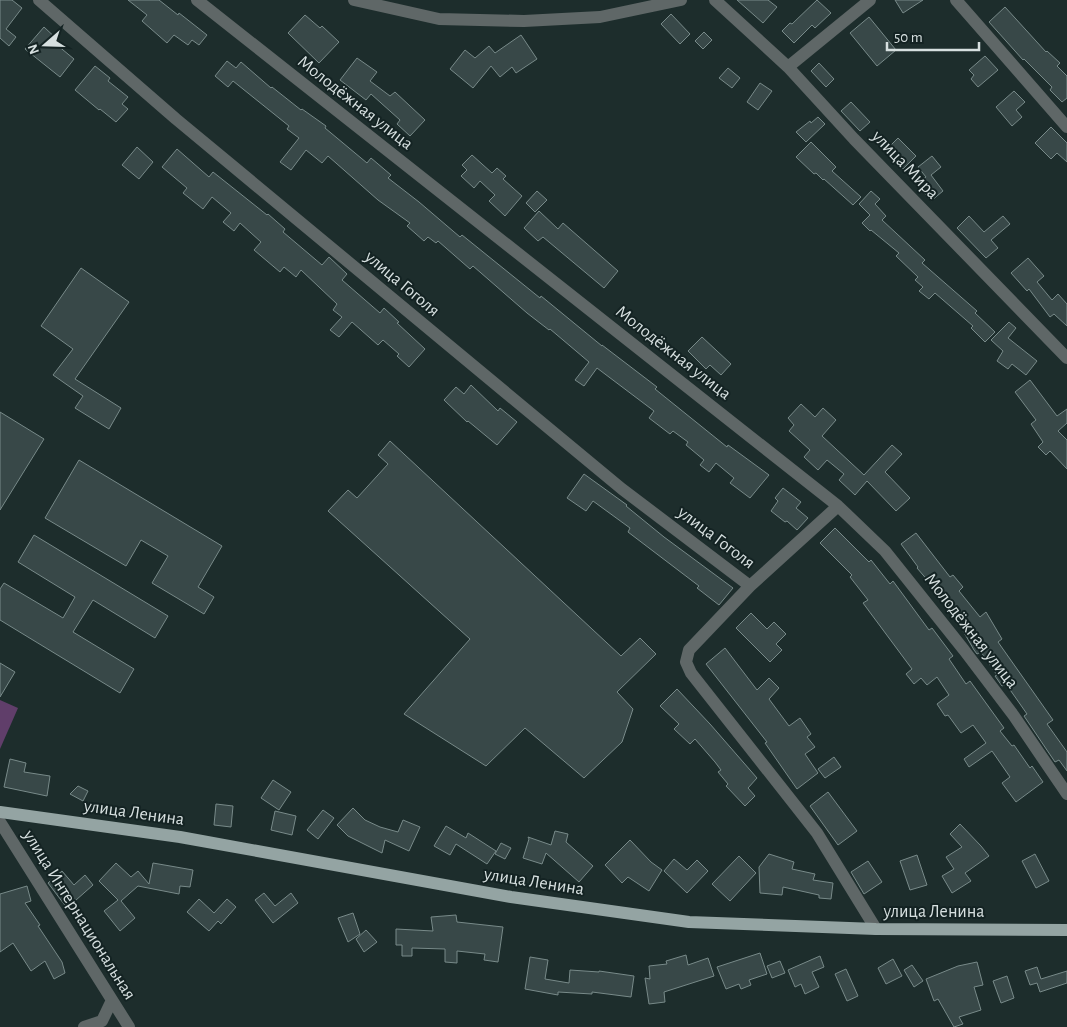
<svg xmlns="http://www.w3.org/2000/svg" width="1067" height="1027" font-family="'Alegreya Sans',sans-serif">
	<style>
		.green { fill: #603e6a }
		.building { fill: #384848; stroke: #788a89 }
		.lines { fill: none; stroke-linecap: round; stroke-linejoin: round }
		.minor { stroke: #5f6767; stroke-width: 12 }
		.major { stroke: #94a4a3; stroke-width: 12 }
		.labels { text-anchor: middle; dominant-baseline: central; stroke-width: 4; stroke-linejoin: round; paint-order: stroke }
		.street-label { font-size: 18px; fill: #d7e0e0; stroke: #142323 }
	</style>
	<rect width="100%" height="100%" fill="#1d2d2c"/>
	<path class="green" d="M0,700L18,708L0,749Z"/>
	<path class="building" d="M0,0H12L22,8L6,29L16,37L9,46L0,38Z
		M128,0H159L178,15L179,13L207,35L199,45L192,40L188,45L174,35L167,43L142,21L147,15Z
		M737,0H768L777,7L763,23Z
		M817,0L831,13L815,28L812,25L794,43L782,31L790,23L792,24Z
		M895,0H923L903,13Z
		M1005,7L1046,52L1047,51L1060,63L1057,66L1067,76V98L1062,102L1050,90L1052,87L1024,59L1023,60L989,22Z
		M671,14L690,34L680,44L661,24Z
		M305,15L320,28L322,26L339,42L319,63L288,33Z
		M869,17L896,50L877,66L850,33Z
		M44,27L60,42L57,45L74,59L60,77L25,49Z
		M704,32L712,40L703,49L695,41Z
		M521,35L537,59L516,73L512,67L500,77L491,66L473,88L450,69L465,50L475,58L489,46L495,53Z
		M985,56L998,70L978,87L971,79L974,75L969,70Z
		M357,58L377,72L370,81L390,96L395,92L425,120L410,136L397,124L400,120L371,94L366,100L340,80Z
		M227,61L236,68L241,62L271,88L272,87L301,110L302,109L326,126L325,128L367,163L371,158L391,175L388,178L419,202L460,237L462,235L540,298L541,296L602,346V345L657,387L655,389L727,447L728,445L769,475L750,498L730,483L734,478L716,463L709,472L700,465L704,460L686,445L688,442L673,431L670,434L649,418L654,411L597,368L584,386L575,380L589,362L550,329L549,330L527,313L473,266L470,269L438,241L436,243L428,237L424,241L407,226L410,223L378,200L328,156L322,163L306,150L291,170L280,162L299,138L287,129L289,126L233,81L228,87L215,76Z
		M819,63L834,79L826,87L811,71Z
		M95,66L110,78L108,81L128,97L122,104L128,109L116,122L100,109L99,110L75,90Z
		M728,68L740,78L732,88L719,78Z
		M760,83L772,91L758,110L747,102Z
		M1014,91L1025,102L1016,110L1022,117L1012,126L996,107Z
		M851,102L870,122L860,131L841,111Z
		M818,117L825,124L806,142L796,132L810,121L811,123Z
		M1051,127L1067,143V162L1057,153L1051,159L1035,143Z
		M898,138L916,156L903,169L885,151Z
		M811,142L836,167L832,171L861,197L853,205L824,179L823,180L816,173L814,174L796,157Z
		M137,147L153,162L139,179L122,165Z
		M177,149L209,177L213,172L267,215L268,214L285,229L283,232L322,265L329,257L347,274L342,280L380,313L384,308L399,322L397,323L425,349L409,367L397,356L399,354L383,340L378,345L352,322L339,337L330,330L342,317L333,310L337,304L301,270L296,277L284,267L280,272L254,250L261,242L240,223L234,231L223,222L231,213L212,197L203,209L183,193L187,188L162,167Z
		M472,155L492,173L497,168L506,176L503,179L522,196L505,216L489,201L495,195L480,181L474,188L461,176L467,170L462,165Z
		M932,156L941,167L931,175L943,191L931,201L917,184L926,177L918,167Z
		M537,191L547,200L535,212L526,203Z
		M871,191L880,199L875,204L886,216L882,220L925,260L922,263L977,311L975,313L995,332L985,342L971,328L973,326L935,293L929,299L919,291L923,287L915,280L918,277L896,256L899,253L871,230L870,231L862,223L870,215L859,204Z
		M539,211L558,229L563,223L618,271L604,288L543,237L538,241L524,228Z
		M969,216L984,232L1003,216L1010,224L991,240L998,248L986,258L957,228Z
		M1028,258L1044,276L1037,282L1052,300L1058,294L1067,304V326L1054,314L1050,317L1029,289L1027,291L1011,273Z
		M81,268L129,302L75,379L121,408L109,429L75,408L83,396L53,375L73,349L41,326Z
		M1009,322L1016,328L1008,338L1037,361L1026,375L1012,364L1008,369L997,361L1003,351L991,340Z
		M702,337L731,364L721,375L710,365L706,369L688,351Z
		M1030,380L1057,416L1067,409V423L1058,431L1067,440V469L1050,451L1046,455L1038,447L1043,442L1031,424L1036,420L1015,392Z
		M471,385L498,411L500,408L517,422L497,445L468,421L467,422L444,400L456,387L464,394Z
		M801,404L815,417L823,408L836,420L822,436L864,475L892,445L902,454L885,472L910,498L896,511L867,481L855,495L839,480L844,474L827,460L818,470L804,457L810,450L789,431L794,425L788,418Z
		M0,412L44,439L0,510Z
		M390,441L621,656L640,638L656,654L617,692L633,709L622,742L584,778L525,728L486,766L404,714L470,639L328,511L348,490L357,498L388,464L378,455Z
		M79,460L222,546L198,587L214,597L204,614L152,583L168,556L141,540L126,566L45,518Z
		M584,474L627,505L626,506L664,537L733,588L719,605L697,588L699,586L628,532L630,528L593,501L586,511L567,498Z
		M783,488L801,502L796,508L808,518L797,530L787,521L785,522L771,511L778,501L775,498Z
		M835,528L869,562L871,560L890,584L893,581L929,630L932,628L953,656L949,659L966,684L970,681L1004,728L1000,731L1012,746L1014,745L1030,768L1032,766L1043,782L1016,802L1002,783L1010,777L992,751L969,767L964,759L986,743L973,725L961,733L948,715L945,716L937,704L949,695L937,677L927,685L921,678L914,684L906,674L912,669L863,603L868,600L850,577L852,575L820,543Z
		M916,533L950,577L953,575L963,587L959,591L980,617L986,612L1002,639L998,642L1053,720L1047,724L1067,752V771L1059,760L1055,762L1024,716L1027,714L1006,684L1002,686L995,676L997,675L981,652L977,654L974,650L958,622L959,621L952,612L954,611L917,568L918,567L901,544Z
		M34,535L168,616L155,638L93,600L73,632L134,669L120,693L0,620V589L4,583L63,618L75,597L18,562Z
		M751,613L767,629L774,622L786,634L776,644L782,650L770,662L736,628Z
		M725,648L757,690L769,678L779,688L769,699L789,726L800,718L811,734L807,737L815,747L805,754L818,773L797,789L765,743L767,742L706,664Z
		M0,663L15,672L0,697Z
		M677,689L710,724L757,778L748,788L755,796L745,806L726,786L728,784L718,772L721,770L715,762L695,739L690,744L674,729L679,724L660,706Z
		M834,757L841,767L825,778L818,769Z
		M10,759L26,763L24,772L50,776L47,796L4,787Z
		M273,780L291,792L279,810L261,798Z
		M78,786L88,791L83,801L70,794Z
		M828,792L857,831L838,845L810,806Z
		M216,804L233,806L231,827L214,825Z
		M353,808L365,820L380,827L398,832L403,820L420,827L409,851L385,840L382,853L348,836L337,825Z
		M323,810L334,818L318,839L307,830Z
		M275,811L296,816L292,835L271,830Z
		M960,824L981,846L989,856L965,873L971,881L952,893L942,876L954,869L946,857L962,847L950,834Z
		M446,826L466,838L468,833L496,851L487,864L456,844L450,855L434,846Z
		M555,831L568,834L566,842L593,866L579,882L546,853L542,864L523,858L529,839L528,837L551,845Z
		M630,840L651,862L662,870L649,891L628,877L622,883L605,865Z
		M501,843L511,848L505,859L495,854Z
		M769,854L794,862L792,869L815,874L813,880L833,883L831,899L819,898V895L783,887L782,895L760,893L759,867Z
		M1035,854L1049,881L1036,888L1022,861Z
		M917,855L927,885L910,890L900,861Z
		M739,856L756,873L730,901L712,884Z
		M674,859L687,870L697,860L708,871L687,893L664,871Z
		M868,861L882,882L864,894L851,872Z
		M116,863L131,877L138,871L149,884L153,863L193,870L190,887L180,886L179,894L138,886L121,901L135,918L120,931L104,911L118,900L99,881Z
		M62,871L74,885L85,875L93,885L67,908L48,883Z
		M27,886L31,901L25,903L40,925L38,926L62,962L65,973L54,979L45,961L31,971L13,943L0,952V894Z
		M264,893L275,906L291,893L298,903L273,923L255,900Z
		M199,899L214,913L227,899L236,907L221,924L218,921L209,931L187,912Z
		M353,913L360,934L348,942L338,918Z
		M456,915L457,922L503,927L498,962L484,960L485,954L457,951V963L445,962V949L412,948V956H402V945H396V929L433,931L431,917Z
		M366,930L377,942L364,952L356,939Z
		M760,953L767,974L749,980L751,985L741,989L739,984L726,989L717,967Z
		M686,955L688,965L708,958L714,976L664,992L665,1002L649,1004L645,978L650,979L649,966L667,964L666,961Z
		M820,956L824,967L812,972L819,987L805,994L801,984L795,987L788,970Z
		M530,957L548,960L545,979L569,983L570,970L599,972V971L634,976L631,997L592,992V994L558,992V995L525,989Z
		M893,959L902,976L886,984L878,968Z
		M780,961L785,973L772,978L767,966Z
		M977,962L983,985L974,987L981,1010L959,1017L963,1024L954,1027L938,999L934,1001L926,979L958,966Z
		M912,965L923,981L914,987L904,970Z
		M1037,967L1041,979L1067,971V983L1040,992L1037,983L1030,985L1025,971Z
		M846,969L858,996L847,1001L835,974Z
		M1007,976L1014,998L1001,1003L993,981Z"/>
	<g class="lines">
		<path class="minor" d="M39,0L176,119L622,489L750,586
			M197,0L838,506L885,551L964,650L1014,716L1067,794
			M354,0L439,19L524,21L600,17L681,0
			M715,0L788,67L854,139L1067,358
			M956,0L1067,127
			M788,67L870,0
			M838,506L750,586L689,650L686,662L691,673L817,833L876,929
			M0,822L129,1027
			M84,1027L102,1021L112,1000"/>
		<path class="major" d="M0,812L180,837L511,897L689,922L876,929L1067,930"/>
	</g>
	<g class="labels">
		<g class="street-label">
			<text transform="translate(355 103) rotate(38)">Молодёжная улица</text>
			<text transform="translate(905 165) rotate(46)">улица Мира</text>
			<text transform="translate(402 284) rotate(40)">улица Гоголя</text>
			<text transform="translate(673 353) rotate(38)">Молодёжная улица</text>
			<text transform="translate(716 538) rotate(37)">улица Гоголя</text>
			<text transform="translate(971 631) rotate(52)">Молодёжная улица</text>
			<text transform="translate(134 813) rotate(8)">улица Ленина</text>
			<text transform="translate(534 882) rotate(9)">улица Ленина</text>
			<text x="934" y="912">улица Ленина</text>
			<text transform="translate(79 915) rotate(58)">улица Интернациональная</text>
		</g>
	</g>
	<g transform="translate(45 45) rotate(250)" stroke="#142323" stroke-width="4" paint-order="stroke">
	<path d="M0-4L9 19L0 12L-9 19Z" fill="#d7e0e0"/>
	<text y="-8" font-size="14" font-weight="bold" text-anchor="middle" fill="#d7e0e0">N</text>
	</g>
	<path d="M887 42v8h92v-8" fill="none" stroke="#d7e0e0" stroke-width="2.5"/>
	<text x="894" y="42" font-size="15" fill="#d7e0e0" stroke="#142323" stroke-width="4" paint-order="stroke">50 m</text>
</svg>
